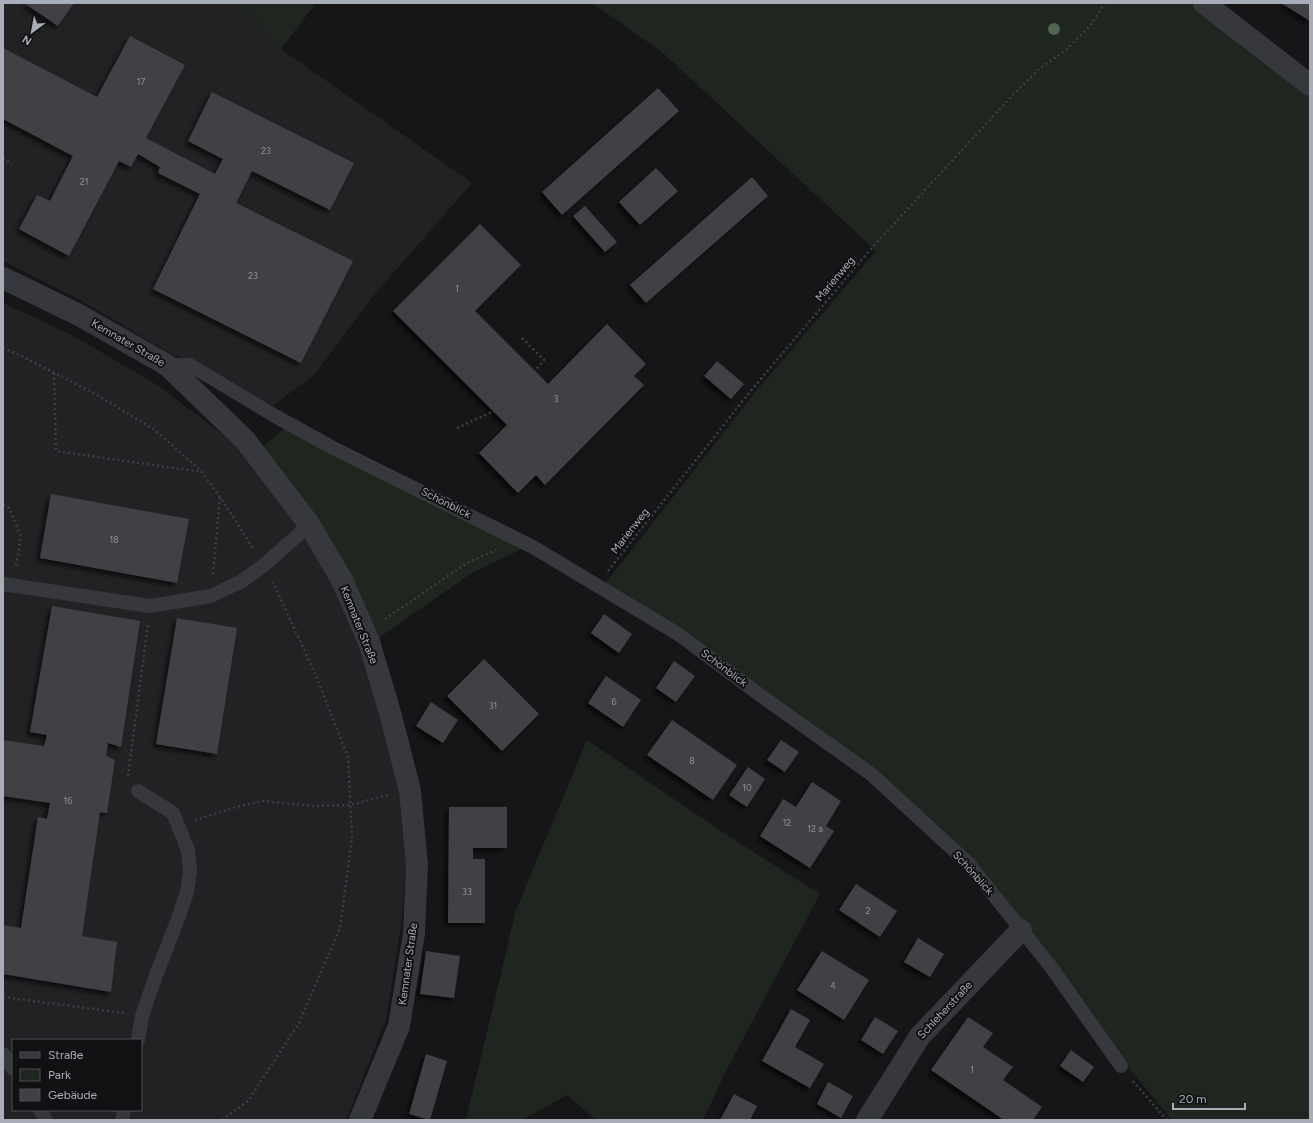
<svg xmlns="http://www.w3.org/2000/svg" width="1313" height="1123" font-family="Figtree,sans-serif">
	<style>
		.built { fill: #222225; fill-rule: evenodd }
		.green { fill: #1e261f }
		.building { fill: #404145; filter: url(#shadow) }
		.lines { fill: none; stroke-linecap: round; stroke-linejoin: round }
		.path { stroke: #3d3f44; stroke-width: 2.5; stroke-dasharray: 2 3; stroke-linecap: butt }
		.service { stroke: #37383d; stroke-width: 14 }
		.minor { stroke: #37383d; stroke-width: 22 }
		.tree { fill: #506452 }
		.labels { text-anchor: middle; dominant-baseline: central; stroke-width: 4; stroke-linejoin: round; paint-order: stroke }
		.number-label { font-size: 9px; fill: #8e929b }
		.street-label { font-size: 11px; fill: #a8adb8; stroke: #111113 }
	</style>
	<defs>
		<filter id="shadow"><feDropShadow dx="-3.5" dy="3.5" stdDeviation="2" flood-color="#0009"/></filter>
	</defs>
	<rect width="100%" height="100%" fill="#161618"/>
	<path class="built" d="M3,3H239L281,49L472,183L375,294L314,375L271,407L192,360L173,355L80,300L3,261Z
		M3,303L72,335L157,385L238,446L294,517L333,581L359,646L382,720L399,792L406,865L401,926L386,1020L346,1120H3ZM13,1040H141V1110H13Z"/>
	<path class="green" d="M239,3H316L281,49Z
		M592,3H1191L1310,94V1120H1172L1124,1062L1054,964L872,770L605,584L753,395L876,251L662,52Z
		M285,428L522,549L472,573L377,639L262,447Z
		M3,635H6L5,691L3,690Z
		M587,740L727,835L820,894L725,1073L703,1120H596L567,1095L522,1120H466L516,910Z"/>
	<path class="building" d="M24,3H74L58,26Z
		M1281,3H1310V21Z
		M130,36L185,65L146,138L215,174L223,159L188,141L212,92L354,163L330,210L252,171L236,203L353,261L301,363L153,289L200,194L158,173L160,167L138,154L131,167L119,161L69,256L19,229L37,195L50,201L73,156L3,119V48L97,97Z
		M658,88L679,111L562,215L542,192Z
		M656,168L678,191L640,225L619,202Z
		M752,177L768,196L646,303L630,285Z
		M585,206L617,242L605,252L573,216Z
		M480,224L521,265L475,311L548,384L607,324L646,364L634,376L644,385L545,485L536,475L518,493L479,453L507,425L393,311Z
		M717,361L744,384L731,399L704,376Z
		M51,494L189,519L177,583L40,558Z
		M52,606L140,621L121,747L108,743L106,756L115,760L107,813L100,812L82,936L117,942L111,992L3,974V925L21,928L38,817L47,819L50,803L3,796V740L44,746L47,735L30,732Z
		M604,614L632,634L619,653L591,633Z
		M177,618L237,628L217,754L156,744Z
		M484,659L539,714L502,751L447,696Z
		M674,661L695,676L676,702L656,688Z
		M606,676L641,700L623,727L588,703Z
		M431,702L458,720L443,743L416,726Z
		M672,720L737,765L713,800L647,755Z
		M781,740L799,752L785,772L767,760Z
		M748,767L765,779L747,807L729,795Z
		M812,782L841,801L826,826L834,831L810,868L760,836L783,799L796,807Z
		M449,807H507V848H473V859H485V923H448Z
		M856,884L897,911L880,937L839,910Z
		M918,938L944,954L930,977L904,962Z
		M426,951L460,956L454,998L420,994Z
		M822,951L869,980L844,1020L797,990Z
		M791,1009L810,1020L795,1047L824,1064L810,1088L762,1061Z
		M875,1017L898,1031L883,1054L861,1040Z
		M968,1017L993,1033L983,1047L1013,1067L1003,1080L1042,1107L1033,1120H1004L931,1070Z
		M1071,1050L1094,1067L1083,1082L1060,1066Z
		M426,1054L447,1061L430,1120L409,1114Z
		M828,1082L853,1096L841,1118L817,1104Z
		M734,1094L757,1106L750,1120H720Z"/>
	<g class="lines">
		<path class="path" d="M3,158L12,164
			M522,338L544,360L535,371
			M3,348L17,354L92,392L155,430L202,472L220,497L253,548
			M54,373L56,451L202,472
			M457,428L494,411
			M3,505L9,508L21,536L16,566
			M608,571L749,393L869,251L1010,98L1039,69L1066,50L1090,26L1105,3
			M213,574L220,497
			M385,619L467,563L496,550
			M128,776L148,624
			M195,820L236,807L263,801L313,806L350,805L388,795
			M3,997L124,1013
			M1133,1081L1167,1120
			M222,1120L248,1101L299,1023L340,928L352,838L348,757L316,676L273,582"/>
		<path class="service" d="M167,365H190L275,416L333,448L533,547L678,634L760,695L871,774L969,864L1051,967L1121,1066
			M3,584L150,606L211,596L242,581L264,565L298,535L309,524
			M138,1040L142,1016L155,978L179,916L187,892L190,871L188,850L173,813L138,791
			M3,1054L13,1069
			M40,1110L46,1120
			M122,1120L124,1110"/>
		<path class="minor" d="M1204,3L1310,85
			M3,278L79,315L167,365L245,440L309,524L342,580L369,642L391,716L410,791L417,865L414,933L399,1026L360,1120
			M867,1120L920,1036L1021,930"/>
	</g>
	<circle class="tree" cx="1054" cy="29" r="6"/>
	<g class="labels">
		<g class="number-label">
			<text x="141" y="81">17</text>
			<text x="266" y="150">23</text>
			<text x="84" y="181">21</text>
			<text x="253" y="275">23</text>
			<text x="457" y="288">1</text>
			<text x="556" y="398">3</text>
			<text x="114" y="539">18</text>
			<text x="614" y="701">6</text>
			<text x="493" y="705">31</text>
			<text x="692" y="760">8</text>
			<text x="747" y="787">10</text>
			<text x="68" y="800">16</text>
			<text x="787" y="822">12</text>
			<text x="815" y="828">12 a</text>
			<text x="467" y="891">33</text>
			<text x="868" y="910">2</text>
			<text x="833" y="985">4</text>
			<text x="972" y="1069">1</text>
		</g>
		<g class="street-label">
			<text transform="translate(835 279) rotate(-50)">Marienweg</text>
			<text transform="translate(128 343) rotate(30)">Kemnater Straße</text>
			<text transform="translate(446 503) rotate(27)">Schönblick</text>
			<text transform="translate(630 531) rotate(-52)">Marienweg</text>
			<text transform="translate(359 625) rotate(68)">Kemnater Straße</text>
			<text transform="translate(724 668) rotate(37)">Schönblick</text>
			<text transform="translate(973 873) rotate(48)">Schönblick</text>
			<text transform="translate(408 964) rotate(-82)">Kemnater Straße</text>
			<text transform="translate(945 1010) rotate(-47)">Schleherstraße</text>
		</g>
	</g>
	<rect width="1313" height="1123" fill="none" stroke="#a8adb8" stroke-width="8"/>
	<rect x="12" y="1039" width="130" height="72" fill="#111113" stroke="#4d4f55"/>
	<rect x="20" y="1052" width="20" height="6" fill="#37383d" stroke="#4d4f55"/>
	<text x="48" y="1059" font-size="12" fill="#a8adb8">Straße</text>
	<rect x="20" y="1069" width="20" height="12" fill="#1e261f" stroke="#4d4f55"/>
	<text x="48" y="1079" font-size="12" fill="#a8adb8">Park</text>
	<rect x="20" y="1089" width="20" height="12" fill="#404145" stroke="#4d4f55"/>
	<text x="48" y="1099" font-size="12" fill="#a8adb8">Gebäude</text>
	<g transform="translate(32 32) rotate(212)" stroke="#111113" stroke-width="3" paint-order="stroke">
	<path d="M0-3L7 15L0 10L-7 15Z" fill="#a8adb8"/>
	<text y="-6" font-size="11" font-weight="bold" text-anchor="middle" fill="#a8adb8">N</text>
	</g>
	<path d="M1173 1103v6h72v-6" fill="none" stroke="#a8adb8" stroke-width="2"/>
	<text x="1179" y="1103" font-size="12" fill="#a8adb8" stroke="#111113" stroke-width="3" paint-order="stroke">20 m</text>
</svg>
